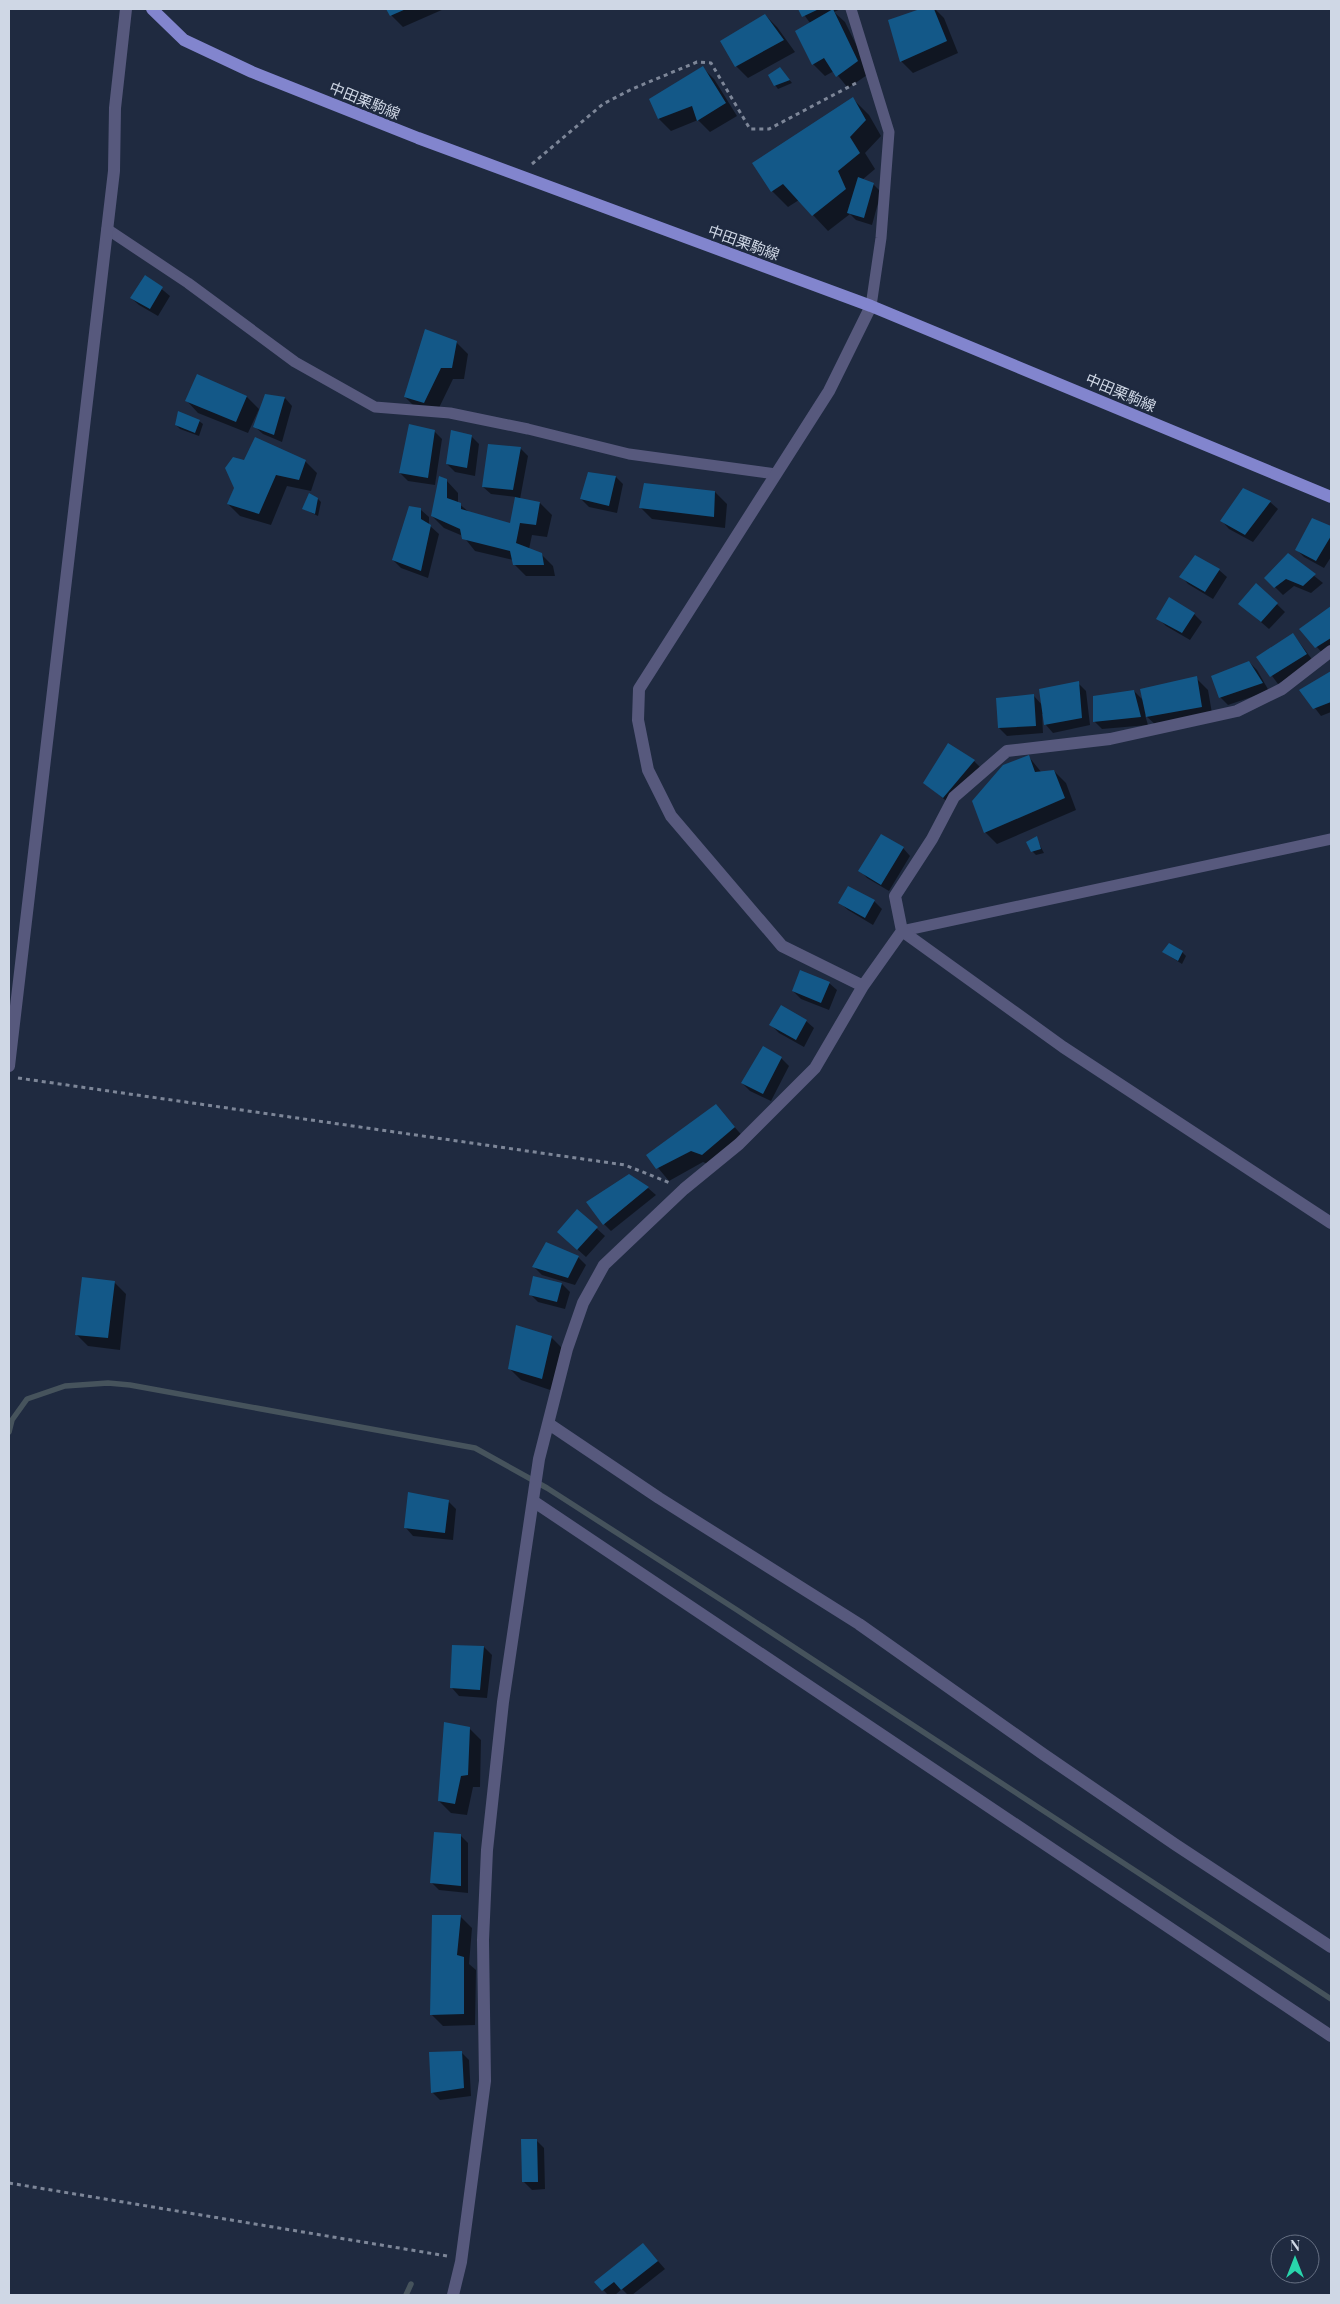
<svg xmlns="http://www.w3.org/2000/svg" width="1340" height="2304" font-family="'Playfair Display','Noto Sans JP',serif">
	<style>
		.shadow { fill: #0007 }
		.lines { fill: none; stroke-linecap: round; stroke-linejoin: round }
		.stream { stroke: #46535c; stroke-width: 5.5 }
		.building { fill: #135888 }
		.path { stroke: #7d8698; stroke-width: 3; stroke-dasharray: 4 4; stroke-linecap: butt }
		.lane { stroke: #57597d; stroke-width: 11 }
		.street { stroke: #57597d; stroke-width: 12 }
		.primary { stroke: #8285ce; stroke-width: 12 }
		.labels { text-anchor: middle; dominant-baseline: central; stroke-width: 5; stroke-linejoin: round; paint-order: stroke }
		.street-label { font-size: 15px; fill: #cfd7e5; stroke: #1f2a40 }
	</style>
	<rect width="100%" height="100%" fill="#1f2a40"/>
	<path class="shadow" d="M388,9H444L403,27L391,15Z
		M800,9H841L834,12L845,22L870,73L848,88L834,71L825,76L813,64L810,23Z
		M924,9H935L944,18L958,53L913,73L901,61L889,21Z
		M765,15L777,27L795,52L748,78L736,66L722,41Z
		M702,67L714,79L737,116L710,132L698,120L671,131L659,119L651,99Z
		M780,68L792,83L778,89L775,85Z
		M853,99L869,115L881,136L865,153L875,169L862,180L873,184L881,192L872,225L856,220L850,214L828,231L799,200L788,207L772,191Z
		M146,276L170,296L158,316L139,305L131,298Z
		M456,342L468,354L464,379H453L436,414L417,409L405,397Z
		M247,397L259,409L248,433L198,413L187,401Z
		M285,398L292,406L282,442L263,434L255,427Z
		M199,421L203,424L199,436L180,429L176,425Z
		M434,431L442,439L435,485L408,481L400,473Z
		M471,436L479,444L475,476L455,472L447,464Z
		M520,448L528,456L520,499L540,503L552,515L547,537L532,535L529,549L541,554L553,566L555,576H526L514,564L513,560L475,551L463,536L444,528L432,516L446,480L458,493V503L469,512L511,524L516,497L491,494L483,487Z
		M305,461L317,473L311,491L287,486L271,525L240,516L228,504L245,462Z
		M616,477L623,484L617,513L589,507L581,499Z
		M715,492L727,504L725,528L652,519L640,507Z
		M318,499L321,502L318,516L304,509Z
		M1270,502L1278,509L1253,542L1229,529L1222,521Z
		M421,510L429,517V525L439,534L428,578L401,568L393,560Z
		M1312,519L1331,528V557L1324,568L1304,557L1297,550Z
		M1288,555L1323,583L1311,593L1294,586L1283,595L1266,578Z
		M1219,570L1227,577L1213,599L1188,584L1181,576Z
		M1257,585L1285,612L1269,629L1240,604Z
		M1331,608V650L1324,655L1301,629Z
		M1194,614L1202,622L1190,640L1166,626L1158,618Z
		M1293,634L1314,662L1278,684L1258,657Z
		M1249,662L1257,670L1269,691L1228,705L1220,697Z
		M1331,672V712L1321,716L1301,690Z
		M1196,678L1208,690L1213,719L1159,728L1145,715L1148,725L1102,729L1094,721L1134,691L1144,701Z
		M1078,683L1086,691L1090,725L1053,733L1046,725L1044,714H1042L1043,733L1007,736L999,728L1034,696L1042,705Z
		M949,745L974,761L982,769L951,805L925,783Z
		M1029,757L1042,773L1054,771L1066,783L1076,810L997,844L985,832Z
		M1036,838L1044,853L1036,855L1032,851Z
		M903,848L910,856L889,891L867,878L860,870Z
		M874,901L882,909L873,925L848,910L840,903Z
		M1163,952H1182L1186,956L1182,964Z
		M829,983L837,990L829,1010L801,999L793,991Z
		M806,1021L814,1028L804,1047L779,1033L771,1025Z
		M763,1048L781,1058L789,1066L771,1101L750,1091L742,1083Z
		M716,1106L746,1140L715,1167L703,1162L669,1181L648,1156Z
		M648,1188L656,1195L611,1231L604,1224Z
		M577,1211L605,1236L586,1257L567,1240Z
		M578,1257L586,1265L575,1285L542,1275L534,1267Z
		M534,1277L562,1284L570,1292L565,1309L538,1302L530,1294Z
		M114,1282L126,1294L120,1350L88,1346L76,1334Z
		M551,1337L563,1349L553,1391L521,1380L509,1368Z
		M449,1502L456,1509L453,1540L413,1536L406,1528Z
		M484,1647L492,1655L487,1698L459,1696L452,1688Z
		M469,1728L481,1740L480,1787H473L467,1815L451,1813L439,1801Z
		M460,1835L468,1843V1893L439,1890L431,1882Z
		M460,1916L472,1928L469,1964L476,1970L475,2025L443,2026L431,2014Z
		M461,2052L469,2060L471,2096L440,2100L432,2092Z
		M536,2140L544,2148L545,2189L532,2190L524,2182Z
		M643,2244L665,2269L632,2295H628L622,2289L615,2295H608L596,2282Z"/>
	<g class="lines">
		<path class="stream" d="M9,1432L12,1420L27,1399L65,1386L108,1383L130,1385L475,1448L547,1488L737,1610L1331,1999
			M406,2295L411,2284"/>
	</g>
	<path class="building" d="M386,9H406L390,16Z
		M798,9H819L802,17Z
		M833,9L858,61L836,77L824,58L812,65L795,31Z
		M920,9H934L947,41L900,62L888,20Z
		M765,14L784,40L735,67L720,41Z
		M703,66L726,103L697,121L692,106L658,119L649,99Z
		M780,67L790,80L774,86L768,75Z
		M853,97L866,120L850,137L860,153L838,171L846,189L812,216L783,184L771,192L752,163Z
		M858,177L874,183L864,218L847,213Z
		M145,275L163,287L150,309L130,298Z
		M425,329L457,341L452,368H441L424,403L404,397Z
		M197,374L247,396L236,422L185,401Z
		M265,394L285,397L274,435L253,427Z
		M178,411L200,420L195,433L175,425Z
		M409,424L435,430L428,478L399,473Z
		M451,430L472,435L467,468L446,464Z
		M255,437L306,460L299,480L276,475L259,514L227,504L234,488L225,468L233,457L244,460Z
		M488,444L521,447L513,490L482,487Z
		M588,472L616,476L609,506L580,499Z
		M439,476L447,479V498L461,503V509L510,523L515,497L540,502L536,525L520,523L516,543L542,553L544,565H513L510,551L462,539L460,529L431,516Z
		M644,483L715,491L714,517L639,508Z
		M1243,488L1271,501L1245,535L1220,521Z
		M309,493L318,498L315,514L302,509Z
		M409,506L421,508V519L431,525L421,571L392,560Z
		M1312,518L1331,526V536L1316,561L1295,550Z
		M1288,553L1316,574L1303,586L1286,579L1274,588L1264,578Z
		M1195,555L1220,569L1205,592L1179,577Z
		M1256,583L1278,603L1261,622L1238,604Z
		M1169,597L1195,613L1182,633L1156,619Z
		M1331,606V638L1315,648L1299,629Z
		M1293,633L1307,654L1270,677L1256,657Z
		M1249,661L1263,683L1219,698L1211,676Z
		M1331,671V702L1313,709L1299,690Z
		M1197,676L1202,707L1146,717L1140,689Z
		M1079,681L1082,718L1044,725L1039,689Z
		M1134,690L1141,717L1093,722V696Z
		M1034,694L1036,726L998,728L996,698Z
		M948,743L975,760L943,798L923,783Z
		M1029,755L1035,772L1054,770L1065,798L984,833L972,801L1003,765Z
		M881,834L904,847L881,885L858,871Z
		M1037,836L1041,849L1031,852L1026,842Z
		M848,886L875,900L865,918L838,903Z
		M1169,943L1183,951L1178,961L1162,952Z
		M800,970L830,982L821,1003L792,991Z
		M781,1005L807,1020L796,1040L769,1025Z
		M763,1046L782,1057L763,1094L741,1083Z
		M716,1104L735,1127L702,1155L691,1151L656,1169L646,1155Z
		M629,1174L649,1187L603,1225L586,1202Z
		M577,1209L598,1227L577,1250L557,1232Z
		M546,1242L579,1256L568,1278L532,1267Z
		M533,1276L562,1283L557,1302L529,1295Z
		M82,1277L115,1281L108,1338L75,1335Z
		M516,1325L552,1336L542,1379L508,1369Z
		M408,1492L449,1500L445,1533L404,1528Z
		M452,1645L484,1646L480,1690L450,1688Z
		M444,1722L470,1727L468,1775L461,1776L455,1804L438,1801Z
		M434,1832L461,1834V1886L430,1883Z
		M432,1915H461L457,1955L464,1957V2014L430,2015Z
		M462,2051L464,2088L431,2093L429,2052Z
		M521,2139H537L538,2182H522Z
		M643,2243L658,2261L621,2290L614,2282L602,2291L594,2282Z"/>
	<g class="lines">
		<path class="path" d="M532,164L603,104L632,89L697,62L711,63L750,129H769L858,82
			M18,1078L625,1165L670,1183
			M9,2183L447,2256"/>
		<path class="lane" d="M851,9L889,132L881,238L871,306
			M107,229L188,283L295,362L375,407L450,413L528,429L629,454L776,474
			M902,931L1331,839"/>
		<path class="street" d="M1331,651L1282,689L1237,711L1110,739L1007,751L954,797L932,839L895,896L902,931L1063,1047L1331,1223
			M863,986L782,946L671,816L648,770L638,720L639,689L829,391L871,306
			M9,1066L114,171L115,108L126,9
			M549,1424L659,1498L859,1624L1043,1754L1176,1845L1331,1947
			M533,1501L1331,2036
			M453,2295L461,2262L485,2081L483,1940L487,1850L503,1702L539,1459L567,1349L583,1303L604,1265L684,1189L739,1144L815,1068L863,986L902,931"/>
		<path class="primary" d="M152,9L184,40L252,72L418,138L871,306L1331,497"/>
	</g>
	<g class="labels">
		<g class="street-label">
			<text transform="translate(365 100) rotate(22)">中田栗駒線</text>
			<text transform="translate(744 242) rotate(20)">中田栗駒線</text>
			<text transform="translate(1121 392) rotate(23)">中田栗駒線</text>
		</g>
	</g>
	<rect width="1340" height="2304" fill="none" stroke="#cfd7e5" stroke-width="20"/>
	<g transform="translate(1295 2259)"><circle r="24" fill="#1f2a40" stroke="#656f82"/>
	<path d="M0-4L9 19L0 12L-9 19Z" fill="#29d5ac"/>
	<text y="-8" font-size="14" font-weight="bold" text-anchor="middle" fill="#cfd7e5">N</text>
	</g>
</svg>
